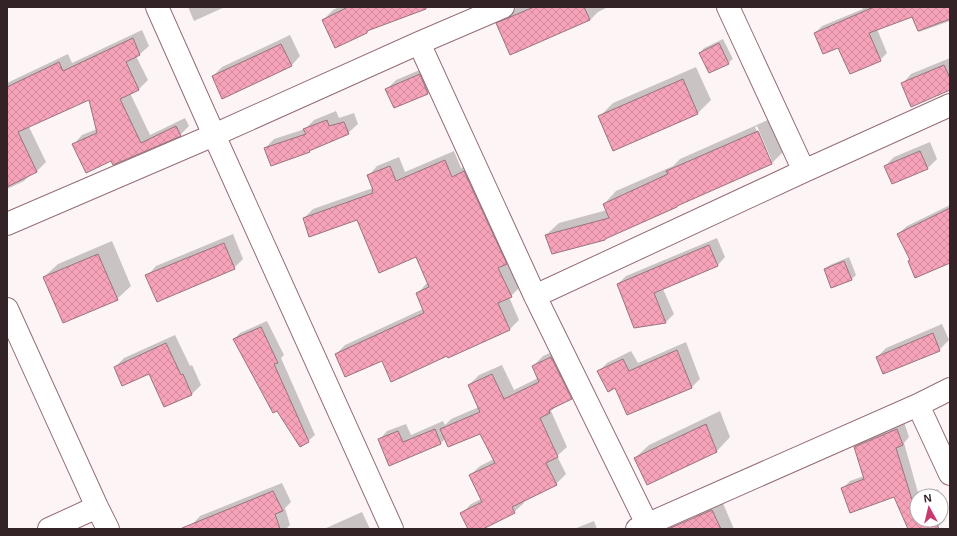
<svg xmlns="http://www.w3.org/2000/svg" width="957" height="536" font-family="Helvetica,sans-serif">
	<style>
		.shadow { fill: #0003; fill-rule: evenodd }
		.building { fill: url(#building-cross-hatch); stroke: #99737d }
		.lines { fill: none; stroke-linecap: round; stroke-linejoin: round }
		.minor-casing { stroke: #946e77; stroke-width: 24 }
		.minor { stroke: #fff; stroke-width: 22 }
	</style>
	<defs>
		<pattern id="building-cross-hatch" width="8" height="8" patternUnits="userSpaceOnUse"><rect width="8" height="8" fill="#f6a2b9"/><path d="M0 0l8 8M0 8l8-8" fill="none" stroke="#d38b9f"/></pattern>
	</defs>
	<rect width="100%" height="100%" fill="#fdf4f6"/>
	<path class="shadow" d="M188,7H225L194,21Z
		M339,7H418L370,28L367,32L323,20L333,10Z
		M519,7H608L598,12L590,20L498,24L511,10Z
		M862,7H925L877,29L887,53L880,60L839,46L815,33L822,26L863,9Z
		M937,7H950V21L919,32L914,18Z
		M142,30L149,46L140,54L136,56L148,80L139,89L130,93L150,135L185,118L189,126L180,135L112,159L74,144L82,135L97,129L89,98L29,127L46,162L37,171L32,173L24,181L7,189V83L68,54L72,63Z
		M290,35L300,56L291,66L213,76L222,67Z
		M723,39L733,59L728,63L700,53L704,48Z
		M950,58V89L902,84L911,74Z
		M429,66L437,84L428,93L394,107L387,89L396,80Z
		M696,67L711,100L698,113L614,149L600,116L613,103Z
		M336,111L339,118L354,113L358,124L348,133L312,148L309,151L272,165L265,148L274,139L305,129L314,120Z
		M770,119L784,151L772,163L679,204L607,237L605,239L546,235L559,223L607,210L604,204L616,191L673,166L680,159ZM757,126L771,159H769L755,127Z
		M930,142L937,159L928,168L892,183L885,166L894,157Z
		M454,151L461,168L473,163L520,287L511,296L509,297L519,320L510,329L449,357L448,355L382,359L336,354L345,345L423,309L417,294L426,284L429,283L417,255L357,219L304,218L313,209L373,188L368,176L377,166L399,157L405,172Z
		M950,205V262L909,261L911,259L898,234L907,226Z
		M233,234L243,259L234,268L147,276L156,266Z
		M717,238L725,257L718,265L663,289L674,314L666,322L634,327L618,284L626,276Z
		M112,241L131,286L117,299L44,277L58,264Z
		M849,257L856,275L851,280L825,269L830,265Z
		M267,321L284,355L281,358L315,435L308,441L277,410L234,339L240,333Z
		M942,324L949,340L939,350L877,357L886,348Z
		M175,335L190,366L192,365L201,385L192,394L165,406L150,372L115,367L124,358Z
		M686,342L700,379L692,387L627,414L616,387L598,372L607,363L631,351L638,363Z
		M561,348L581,389L571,398L558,405L551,411L567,447L557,456L566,474L556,484L523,501L524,503L514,512L481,529H469L461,514L471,504L481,499L470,475L480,466L494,459L481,432L445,439L441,443L390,465L379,440L387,431L406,424L411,435L443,421L445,425L451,419L479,407L469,385L479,375L502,365L514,390L538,378L533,366L543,356Z
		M720,411L730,437L717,451L648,484L635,458L649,445Z
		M904,422L909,437L904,443L919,496H917V520H941V511L945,520L938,527L935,529H910L895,495L843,488L850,481L864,476L855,447L862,440Z
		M282,483L291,502L285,508L290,525L286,529H194L192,525L200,516Z
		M938,489L946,506L941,511V496H922Z
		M722,501L734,529H698L693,519L702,509Z
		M362,512L370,529H324Z
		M594,521L597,529H574Z"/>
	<path class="building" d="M348,7H426V9L367,31V33L335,48L322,20Z
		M534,7H584L590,20L510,55L496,23Z
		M874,7H950V19L918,31L912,17L869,33L881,61L850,74L838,48L823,54L814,33Z
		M133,38L140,55L126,62L139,90L120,99L141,143L176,126L181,136L113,165L111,161L86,173L72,144L97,133L89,100L18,132L37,172L7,187V87L59,62L63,71Z
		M719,43L729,64L709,73L699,53Z
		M281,44L292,66L222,99L212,76Z
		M944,65L950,78V90L911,107L901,83Z
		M420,74L428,94L394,108L385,89Z
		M683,79L698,114L613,151L598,116Z
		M327,120L329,126L344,122L349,134L309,151L310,152L271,166L264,148L306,134L303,129Z
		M758,131L772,164L677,206V207L605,239V240L552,254L545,235L609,218L603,204L668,174L666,171Z
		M920,151L928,169L892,184L884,166Z
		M445,160L452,177L464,171L507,264L498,268L512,297L498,303L510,330L448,358L447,356L391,382L382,361L345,377L335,354L424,313L416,293L429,287L416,257L379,273L357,220L309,237L303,218L373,193L372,191L373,190L367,175L390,166L396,181Z
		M950,208V263L915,278L908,261L910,260L897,234Z
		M224,243L235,269L157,302L145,275Z
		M709,245L718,266L654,293L666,323L634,328L617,284Z
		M98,254L118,300L63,323L43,277Z
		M844,261L852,280L831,288L824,269Z
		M261,327L278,363L274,364L309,442L300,447L277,411L273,413L233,339Z
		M933,333L940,351L883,374L876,357Z
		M166,343L181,375L183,374L192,395L164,407L149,374L122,386L114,367Z
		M677,350L692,388L627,415L615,388L608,392L597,371L623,359L629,371Z
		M551,357L572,399L549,410L550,413L540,418L558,457L546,463L557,485L512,507L515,513L483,529H468L460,513L482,502L469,475L495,463L480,434L448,447L440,429L480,412L468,385L492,374L504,399L539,382L532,366Z
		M706,424L717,452L647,485L634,458Z
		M435,429L441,444L389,466L378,439L398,431L403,442Z
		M897,429L903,445L896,448L913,503L917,501V520H935L939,529H908L894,497L850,513L841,488L864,479L854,447Z
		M273,491L283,511L275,514L280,529H182V528Z
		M712,510L721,529H668Z"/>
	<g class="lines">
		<defs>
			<path id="minor" d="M157,7L214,135L392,529
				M728,7L804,171
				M419,43L535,296L647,524
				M7,224L214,135L419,43L503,7
				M535,296L804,171L950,105
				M7,309L97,507L108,529
				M918,405L950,474
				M49,529L97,507
				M637,529L918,405L950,389"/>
		</defs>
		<use href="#minor" class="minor-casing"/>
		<use href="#minor" class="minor"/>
	</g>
	<rect width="957" height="536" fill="none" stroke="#332327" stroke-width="16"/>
	<g transform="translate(929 508) rotate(352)"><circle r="19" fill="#ffffff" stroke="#ada7a9"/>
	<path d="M0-3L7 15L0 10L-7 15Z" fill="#c63a6f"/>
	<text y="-6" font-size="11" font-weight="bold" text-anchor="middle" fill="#332327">N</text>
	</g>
</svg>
